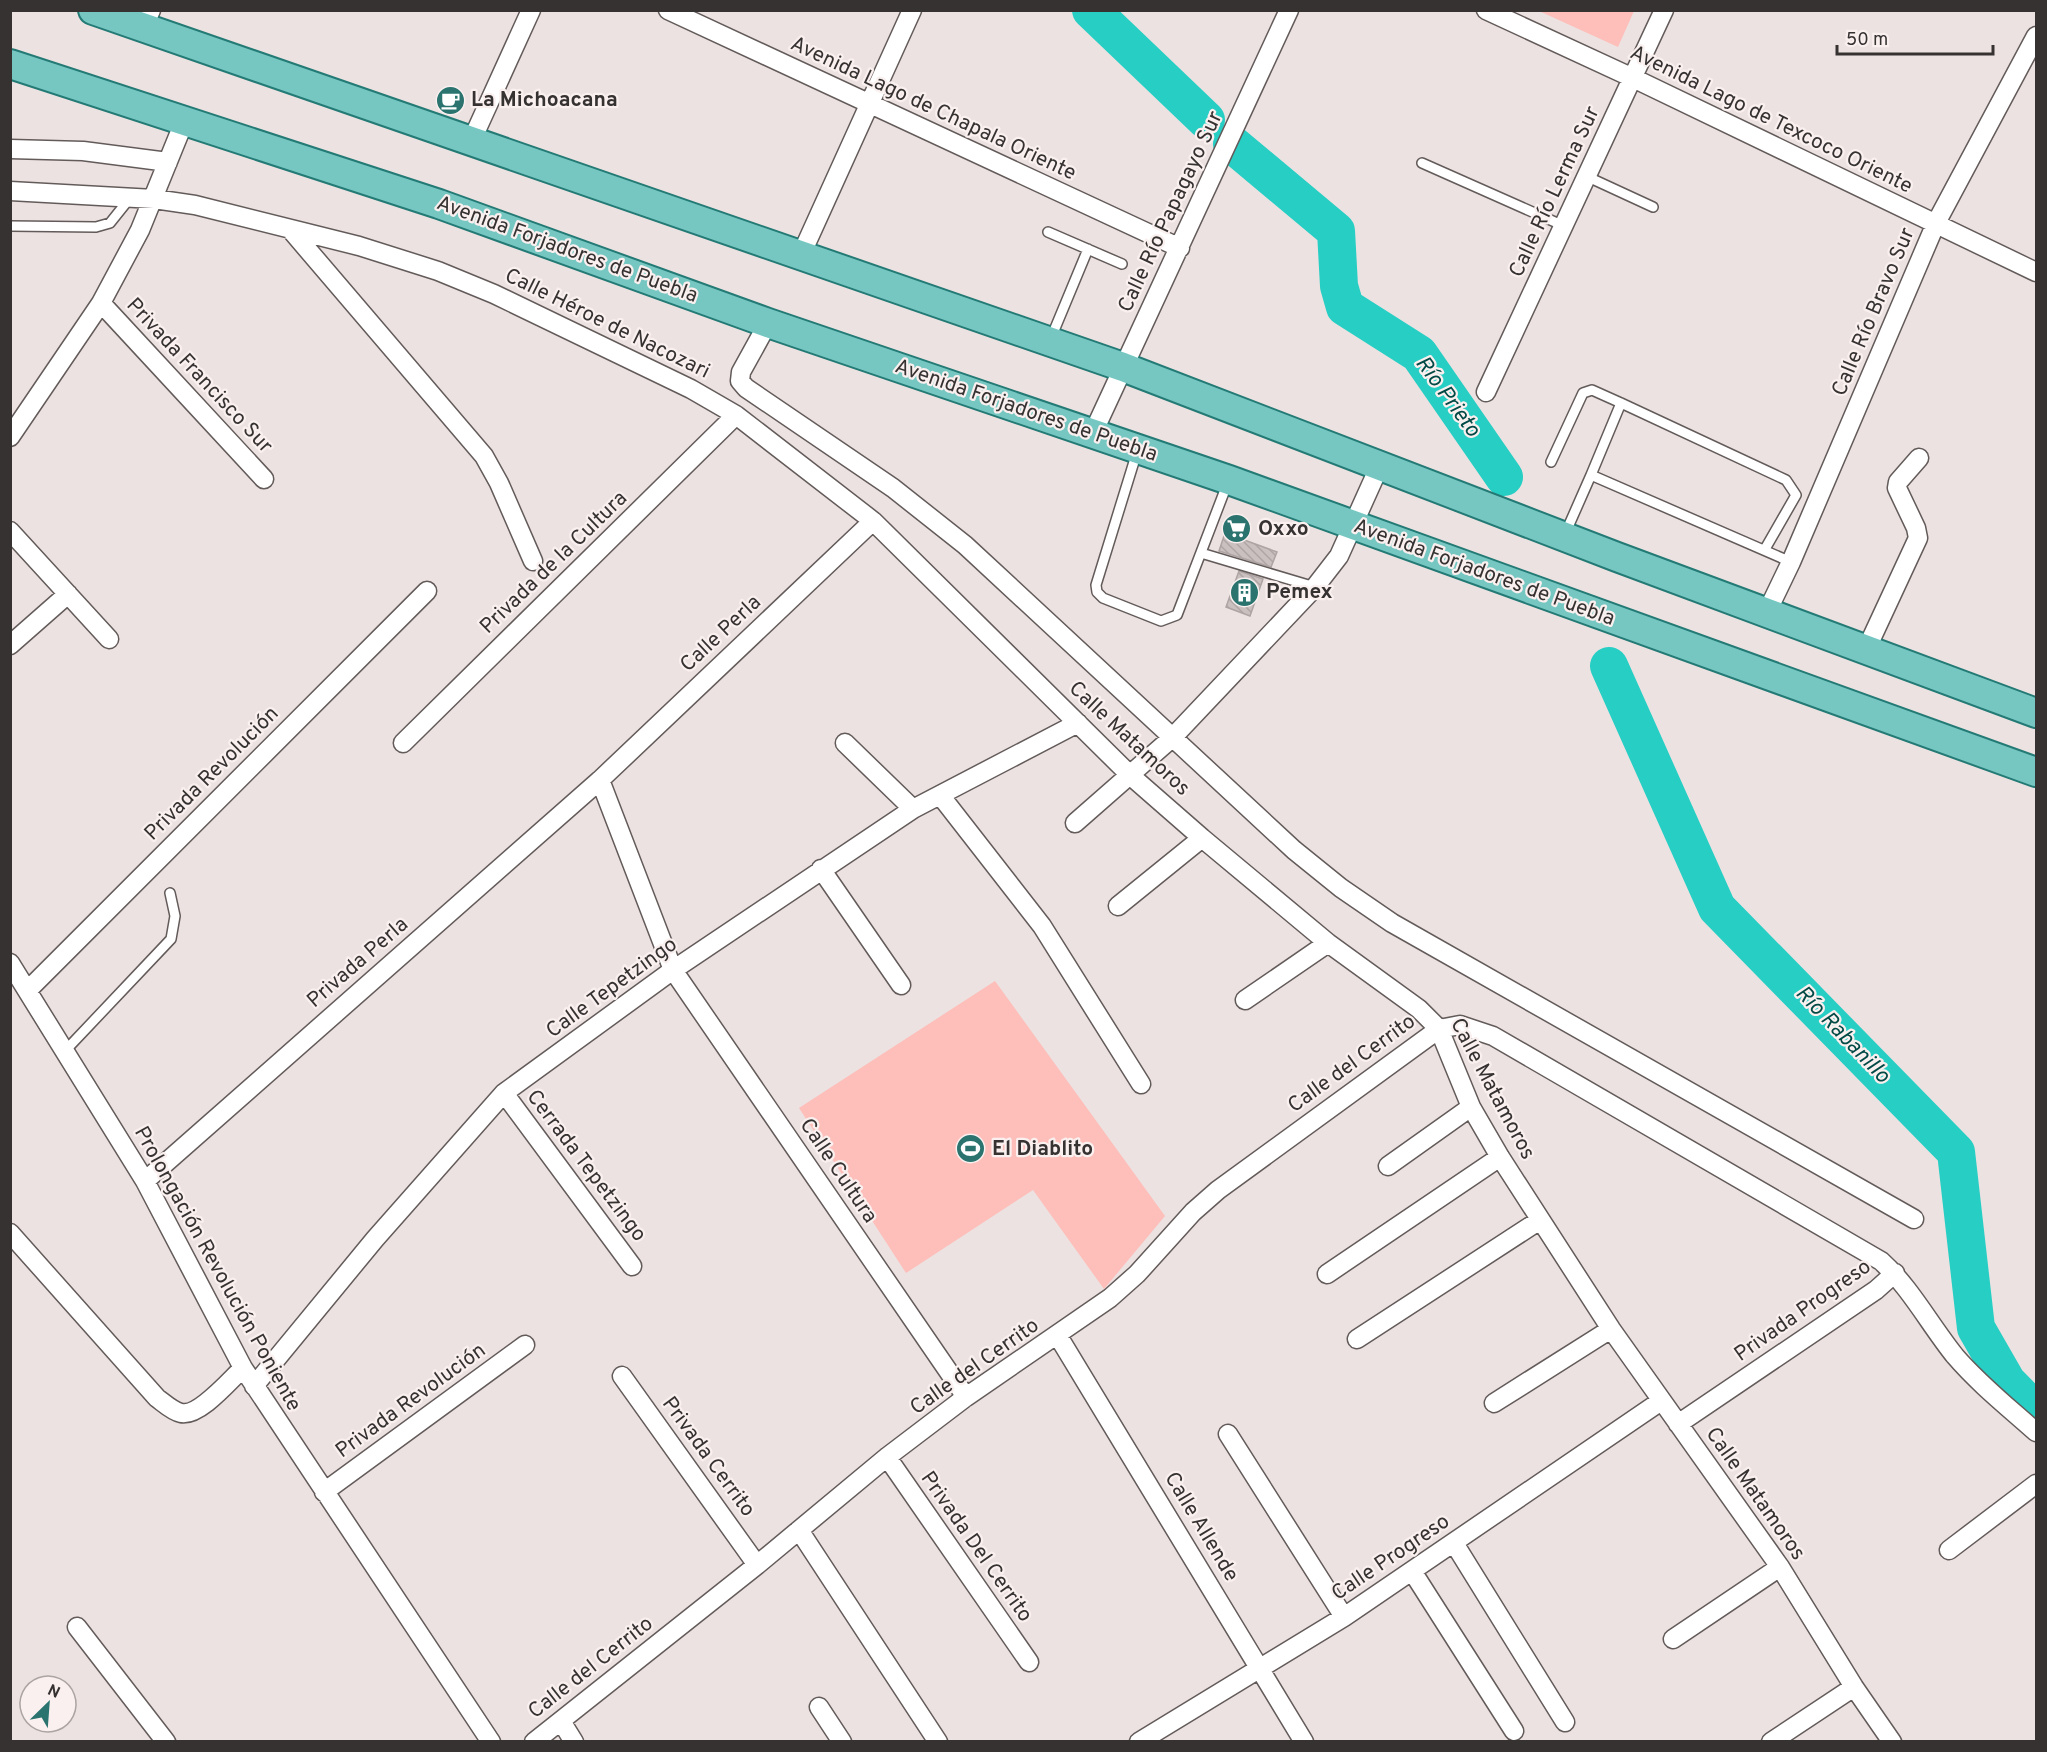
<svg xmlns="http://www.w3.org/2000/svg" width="2047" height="1752" font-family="Overpass,sans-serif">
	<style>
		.green { fill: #febeb9 }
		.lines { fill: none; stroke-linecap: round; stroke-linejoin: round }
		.river { stroke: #26cec4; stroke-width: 38 }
		.building { fill: url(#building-back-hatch); stroke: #ada4a3; stroke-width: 1.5 }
		.lane-casing { stroke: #635b5a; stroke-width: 12 }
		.street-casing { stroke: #635b5a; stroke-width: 21 }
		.primary-casing { stroke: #247a75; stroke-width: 32 }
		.lane { stroke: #fff; stroke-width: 9 }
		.street { stroke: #fff; stroke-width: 18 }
		.primary { stroke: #76c7c2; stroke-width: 28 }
		.labels { text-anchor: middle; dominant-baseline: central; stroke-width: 4.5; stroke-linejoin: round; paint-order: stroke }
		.poi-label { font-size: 21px; font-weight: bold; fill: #363232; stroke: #f9f0ef; text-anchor: start }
		.street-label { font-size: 21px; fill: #363232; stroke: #f9f0ef }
		.water-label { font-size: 22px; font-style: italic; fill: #024a46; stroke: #f9f0ef }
	</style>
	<defs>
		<pattern id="building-back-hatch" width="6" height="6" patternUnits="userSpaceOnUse" patternTransform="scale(1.5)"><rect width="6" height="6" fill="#cac0bf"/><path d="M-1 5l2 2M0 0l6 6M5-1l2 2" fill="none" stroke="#aea5a5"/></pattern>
	</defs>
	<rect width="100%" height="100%" fill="#ece2e1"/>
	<path class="green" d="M1539,11H1634L1618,47Z
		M995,981L1165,1216L1104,1289L1033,1190L906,1273L799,1108Z"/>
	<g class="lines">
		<path class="river" d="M1091,10L1206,120
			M1232,144L1336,231L1339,286L1345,307L1419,354L1504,477
			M1609,666L1717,908L1956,1152L1976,1328L2007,1382L2036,1411"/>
	</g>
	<path class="building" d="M1225,533L1277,552L1271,567L1219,551Z
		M1239,571L1263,579L1250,616L1226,607Z"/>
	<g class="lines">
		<defs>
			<path id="lane" d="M1422,163L1564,226
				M1588,177L1653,207
				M10,226L96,227L110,223L130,198
				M1048,232L1122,264
				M1051,338L1088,249
				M1137,452L1096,585L1097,592L1103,598L1161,621L1177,615L1228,482
				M1551,462L1583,393L1592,390L1621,403
				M1591,475L1621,403L1786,480L1796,495L1765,549
				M1565,534L1591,475L1791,562
				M1201,553L1315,587
				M64,1052L171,939L175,916L170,893"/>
			<path id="street" d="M668,10L1180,248
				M1486,10L1633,78L2036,272
				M143,28L151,10
				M471,142L531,10
				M10,149L83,151L168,162
				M10,191L154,199L195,205L359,246L438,271L494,294L691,389L736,415L873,521L1131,776L1202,838L1328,943L1419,1009L1439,1029L1471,1107L1500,1157L1611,1329L1780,1567L1854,1687L1892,1742
				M290,229L484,456L499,483L533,561
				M801,255L912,10
				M101,303L264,479
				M768,323L741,372L740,381L746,388L893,488L965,545L1294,850L1341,888L1392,923L1914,1219
				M1486,392L1664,10
				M1093,433L1289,10
				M10,437L101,303L140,230L184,122
				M10,531L109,639
				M1767,612L1791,562L1936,223L2036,36
				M10,645L68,594
				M1866,650L1918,538L1916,528L1897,488L1898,482L1919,458
				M403,743L736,415
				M845,743L913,809
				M600,780L673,970L966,1397
				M940,795L1042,926L1141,1084
				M1075,823L1173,737L1315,587L1339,556L1380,465
				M821,869L901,985
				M1118,906L1202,838
				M10,963L145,1181L243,1368L491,1742
				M28,990L427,591
				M1245,1000L1328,943
				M504,1093L632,1266
				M1388,1166L1471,1107
				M145,1181L600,780L873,521
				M10,1233L157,1398C164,1403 172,1411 181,1413C199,1417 230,1380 243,1368
				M1327,1274L1500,1157
				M1058,1336L1304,1742
				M1357,1339L1540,1220
				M622,1376L757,1565
				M254,1386L375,1239L504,1093L673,970L913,809L1078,723
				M1494,1403L1611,1329
				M1678,1424L1876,1290L1895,1273
				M1228,1434L1344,1617
				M887,1457L1029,1662
				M324,1492L525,1345
				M799,1530L938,1742
				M1454,1543L1565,1722
				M1949,1550L2036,1484
				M1412,1571L1514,1731
				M77,1627L166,1742
				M1673,1639L1780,1567
				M819,1707L842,1742
				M561,1721L574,1742
				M534,1742L757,1565L887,1457L966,1397L1110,1298L1137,1274L1193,1212L1218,1190L1439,1029L1460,1025L1493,1036L1881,1261C1910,1287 1930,1325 1955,1356C1979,1384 2008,1407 2036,1432
				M1139,1742L1344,1617L1661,1401
				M1771,1742L1854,1687"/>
			<path id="primary" d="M93,10L1123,367L1617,557L2036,713
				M10,64L439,204L768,323L1229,480L2036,772"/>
		</defs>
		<use href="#lane" class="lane-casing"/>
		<use href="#street" class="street-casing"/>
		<use href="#primary" class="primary-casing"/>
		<use href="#lane" class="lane"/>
		<use href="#street" class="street"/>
		<use href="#primary" class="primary"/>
	</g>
	<defs>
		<symbol id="cafe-disc" viewBox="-11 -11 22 22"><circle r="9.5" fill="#2a736e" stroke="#f9f0ef"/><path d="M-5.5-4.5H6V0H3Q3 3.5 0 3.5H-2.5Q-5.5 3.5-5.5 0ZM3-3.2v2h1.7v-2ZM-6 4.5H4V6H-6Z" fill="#fff"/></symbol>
		<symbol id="supermarket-disc" viewBox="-11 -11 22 22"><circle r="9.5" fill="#2a736e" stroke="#f9f0ef"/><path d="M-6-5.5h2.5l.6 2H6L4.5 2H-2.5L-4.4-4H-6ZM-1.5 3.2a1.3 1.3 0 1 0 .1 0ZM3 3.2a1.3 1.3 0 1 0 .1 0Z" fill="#fff"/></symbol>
		<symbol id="building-disc" viewBox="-11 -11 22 22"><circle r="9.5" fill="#2a736e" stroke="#f9f0ef"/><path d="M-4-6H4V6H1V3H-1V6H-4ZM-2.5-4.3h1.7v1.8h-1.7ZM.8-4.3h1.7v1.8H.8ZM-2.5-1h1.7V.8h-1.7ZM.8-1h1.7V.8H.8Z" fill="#fff"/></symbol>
		<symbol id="stadium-disc" viewBox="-11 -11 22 22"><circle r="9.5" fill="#2a736e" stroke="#f9f0ef"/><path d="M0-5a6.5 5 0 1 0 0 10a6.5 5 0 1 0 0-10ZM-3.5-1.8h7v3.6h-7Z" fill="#fff"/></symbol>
	</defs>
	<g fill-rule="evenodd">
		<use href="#cafe-disc" x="434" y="84" width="33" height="33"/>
		<use href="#supermarket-disc" x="1220" y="512" width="33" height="33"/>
		<use href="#building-disc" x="1228" y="576" width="33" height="33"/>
		<use href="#stadium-disc" x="954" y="1132" width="33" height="33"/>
	</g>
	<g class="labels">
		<g class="poi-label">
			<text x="471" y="100">La Michoacana</text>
			<text x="1258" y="529">Oxxo</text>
			<text x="1266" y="592">Pemex</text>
			<text x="992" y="1149">El Diablito</text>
		</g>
		<g class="street-label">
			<text transform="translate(933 109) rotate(25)">Avenida Lago de Chapala Oriente</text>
			<text transform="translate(1771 120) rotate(26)">Avenida Lago de Texcoco Oriente</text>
			<text transform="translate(1555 192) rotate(-65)">Calle Río Lerma Sur</text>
			<text transform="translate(1171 212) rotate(-65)">Calle Río Papagayo Sur</text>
			<text transform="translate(567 250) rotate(20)">Avenida Forjadores de Puebla</text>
			<text transform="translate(1874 312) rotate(-67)">Calle Río Bravo Sur</text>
			<text transform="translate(607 324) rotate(26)">Calle Héroe de Nacozari</text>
			<text transform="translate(199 376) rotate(47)">Privada Francisco Sur</text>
			<text transform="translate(1026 411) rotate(19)">Avenida Forjadores de Puebla</text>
			<text transform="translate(554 563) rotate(-44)">Privada de la Cultura</text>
			<text transform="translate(1484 573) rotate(20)">Avenida Forjadores de Puebla</text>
			<text transform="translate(721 634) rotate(-43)">Calle Perla</text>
			<text transform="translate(1129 739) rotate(43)">Calle Matamoros</text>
			<text transform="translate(212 774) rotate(-45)">Privada Revolución</text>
			<text transform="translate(358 963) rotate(-41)">Privada Perla</text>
			<text transform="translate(612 988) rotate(-36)">Calle Tepetzingo</text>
			<text transform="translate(1352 1064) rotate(-36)">Calle del Cerrito</text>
			<text transform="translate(1492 1089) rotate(62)">Calle Matamoros</text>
			<text transform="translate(586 1166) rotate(53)">Cerrada Tepetzingo</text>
			<text transform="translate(838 1171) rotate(56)">Calle Cultura</text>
			<text transform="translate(217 1269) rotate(61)">Prolongación Revolución Poniente</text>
			<text transform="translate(1803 1311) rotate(-35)">Privada Progreso</text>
			<text transform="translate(975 1367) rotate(-35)">Calle del Cerrito</text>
			<text transform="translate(411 1401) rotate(-36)">Privada Revolución</text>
			<text transform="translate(708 1457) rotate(54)">Privada Cerrito</text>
			<text transform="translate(1755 1494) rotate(55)">Calle Matamoros</text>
			<text transform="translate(1201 1527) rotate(59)">Calle Allende</text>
			<text transform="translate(976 1547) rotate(55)">Privada Del Cerrito</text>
			<text transform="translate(1391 1558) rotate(-34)">Calle Progreso</text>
			<text transform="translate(591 1668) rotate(-38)">Calle del Cerrito</text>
		</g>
		<g class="water-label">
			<text transform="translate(1447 397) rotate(54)">Río Prieto</text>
			<text transform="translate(1842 1035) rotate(46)">Río Rabanillo</text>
		</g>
	</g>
	<rect width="2047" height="1752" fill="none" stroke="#363232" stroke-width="24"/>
	<g transform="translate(48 1704) rotate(25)"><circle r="28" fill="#f9f0ef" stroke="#aba4a3" stroke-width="1.5"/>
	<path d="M0-4.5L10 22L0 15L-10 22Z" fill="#2a736e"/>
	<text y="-9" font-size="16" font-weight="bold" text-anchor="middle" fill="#363232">N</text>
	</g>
	<path d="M1837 45v9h156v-9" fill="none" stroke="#363232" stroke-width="3"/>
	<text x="1846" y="45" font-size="18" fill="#363232" stroke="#f9f0ef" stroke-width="4.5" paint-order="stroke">50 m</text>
</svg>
